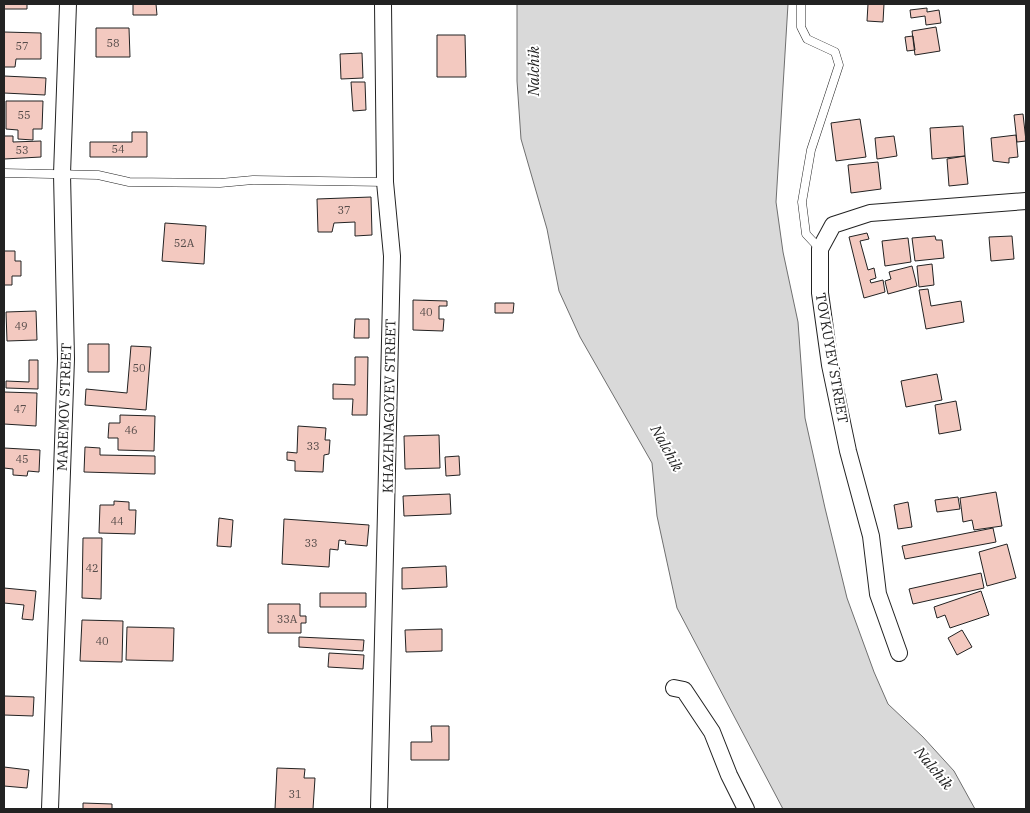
<svg xmlns="http://www.w3.org/2000/svg" width="1030" height="813" font-family="'IBM Plex Serif',serif">
	<style>
		.water { fill: #d9d9d9; stroke: #6f6f6f }
		.building { fill: #f3c9c0; stroke: #222 }
		.lines { fill: none; stroke-linecap: round; stroke-linejoin: round }
		.lane-casing { stroke: #222; stroke-width: 9 }
		.street-casing { stroke: #222; stroke-width: 18 }
		.lane { stroke: #fff; stroke-width: 8 }
		.street { stroke: #fff; stroke-width: 16 }
		.labels { text-anchor: middle; dominant-baseline: central; stroke-width: 4; stroke-linejoin: round; paint-order: stroke }
		.number-label { font-size: 11px; fill: #564c4a }
		.street-label { font-size: 14px; fill: #222; stroke: #fff }
		.water-label { font-size: 15px; font-style: italic; fill: #222; stroke: #fff }
	</style>
	<rect width="100%" height="100%" fill="#fff"/>
	<path class="water" d="M517,4H788L776,202L783,252L798,322L805,418L825,508L847,598L874,672L888,704L923,737L954,771L975,809H783L677,608L657,516L652,463L580,337L559,291L547,229L521,139L517,81Z"/>
	<path class="building" d="M4,4H27V9H4Z
		M133,4H156L157,15H133Z
		M868,4H884L883,22L867,21Z
		M927,8V12L939,10L941,23L926,25L925,16L911,18L910,10Z
		M936,27L940,51L915,55L912,31Z
		M96,28H129L130,57H96Z
		M4,32L41,33V59H16L15,67H4Z
		M437,35H465L466,77H437Z
		M913,36L915,50L907,51L905,37Z
		M362,53L363,78L341,79L340,54Z
		M4,76L46,78L45,95L4,93Z
		M351,82H365L366,110L353,111Z
		M6,101H43L42,129H33V140L18,139V130L6,129Z
		M1023,114L1026,141L1017,142L1014,115Z
		M860,119L866,157L836,161L831,123Z
		M963,126L965,156L932,159L930,128Z
		M132,132H147V157H90V142H132Z
		M1016,135L1018,157L1009,158V163L993,161L991,138Z
		M4,136H13V142L41,141V157L4,159Z
		M894,136L897,156L877,159L875,138Z
		M965,156L968,184L949,186L947,159Z
		M878,162L881,189L851,193L848,165Z
		M371,197L372,235L355,236V222L334,223L332,232H318L317,199Z
		M165,223L206,226L204,264L162,261Z
		M867,233L869,239L860,241L868,270L874,268L876,278L870,280L871,283L883,280L885,292L864,298L849,237Z
		M935,236L936,240H942L944,258L915,261L912,238Z
		M1012,236L1014,259L991,261L989,237Z
		M908,238L911,262L885,266L882,241Z
		M4,251H15V261H21V276H12V285H4Z
		M932,264L934,285L919,287L917,266Z
		M912,266L917,286L888,294L885,281L891,279L889,272Z
		M928,289L931,306L961,301L964,322L926,329L919,290Z
		M413,300L447,301V306H439V319H444L443,331L413,330Z
		M495,303H514L513,313H495Z
		M36,311L37,340L7,341L6,312Z
		M355,319H369V338H354Z
		M88,344H109V372H88Z
		M131,346L151,347L146,410L85,405L86,389L127,393Z
		M355,357H368L367,415H352L353,399H333V384L355,385Z
		M29,360H38V389L6,388V381L29,382Z
		M937,374L942,400L906,407L901,381Z
		M4,392L37,393L36,426L4,424Z
		M956,401L961,430L939,434L935,405Z
		M120,415L155,416L154,451L118,450V438H108L109,423H120Z
		M298,426L326,428L325,440H330L329,454L324,455L323,472L295,471V461L287,460V452L297,453Z
		M439,435L440,468L405,469L404,436Z
		M85,447L100,448V455L155,456V474L84,472Z
		M4,448L40,450L39,472L28,471L27,476L13,475V469L4,468Z
		M459,456L460,475L446,476L445,457Z
		M996,492L1002,526L974,530L972,520L963,522L960,498Z
		M450,494L451,514L404,516L403,496Z
		M958,497L960,509L937,512L935,500Z
		M114,501L129,502V510H136L135,534L99,533L100,505H114Z
		M908,502L912,527L898,529L894,505Z
		M219,518L233,520L231,547L217,546Z
		M284,519L369,525L367,546L345,544L346,541L339,540L338,550L330,549L329,567L282,564Z
		M993,528L996,542L905,559L902,546Z
		M83,538H102L101,599L82,598Z
		M1007,544L1016,578L987,586L979,552Z
		M446,566L447,587L402,589V568Z
		M981,573L984,588L913,604L909,589Z
		M4,588L36,591L33,620L22,619L24,605L4,603Z
		M981,591L989,615L950,628L945,615L937,618L934,607Z
		M320,593H366V607H320Z
		M268,604H300V616H306V623H301V633H268Z
		M82,620L123,621L122,662L80,661Z
		M127,627L174,628L173,661L126,660Z
		M442,629V651L406,652L405,630Z
		M962,630L972,647L957,655L948,638Z
		M299,637L364,640L363,651L299,647Z
		M329,653L364,655L363,669L328,667Z
		M4,696L34,697L33,716L4,715Z
		M431,726H449V760H411V742H432Z
		M4,767L29,770L27,788L4,786Z
		M277,768L305,769L304,778H315L313,809H275Z
		M83,803L112,804V809H83Z"/>
	<g class="lines">
		<defs>
			<path id="lane" d="M801,4V27L807,39L835,52L839,65L811,150L802,202L806,234L820,249
				M4,173L98,175L129,182L220,183L253,180L385,182"/>
			<path id="street" d="M899,653L878,594L871,536L848,451L830,365L820,293V249L833,225L870,213L1026,201
				M674,688L684,690L712,732L729,775L746,809
				M50,809L66,359L62,174L68,4
				M379,809L392,256L385,182L383,4"/>
		</defs>
		<use href="#lane" class="lane-casing"/>
		<use href="#street" class="street-casing"/>
		<use href="#lane" class="lane"/>
		<use href="#street" class="street"/>
	</g>
	<g class="labels">
		<g class="number-label">
			<text x="113" y="43">58</text>
			<text x="22" y="46">57</text>
			<text x="24" y="115">55</text>
			<text x="118" y="149">54</text>
			<text x="22" y="150">53</text>
			<text x="344" y="210">37</text>
			<text x="184" y="243">52А</text>
			<text x="426" y="312">40</text>
			<text x="21" y="326">49</text>
			<text x="139" y="368">50</text>
			<text x="20" y="409">47</text>
			<text x="131" y="430">46</text>
			<text x="313" y="446">33</text>
			<text x="22" y="459">45</text>
			<text x="117" y="521">44</text>
			<text x="311" y="543">33</text>
			<text x="92" y="568">42</text>
			<text x="287" y="619">33А</text>
			<text x="102" y="641">40</text>
			<text x="295" y="794">31</text>
		</g>
		<g class="street-label">
			<text transform="translate(832 358) rotate(80)">TOVKUYEV STREET</text>
			<text transform="translate(389 406) rotate(-89)">KHAZHNAGOYEV STREET</text>
			<text transform="translate(64 407) rotate(-88)">MAREMOV STREET</text>
		</g>
		<g class="water-label">
			<text transform="translate(533 71) rotate(-90)">Nalchik</text>
			<text transform="translate(667 448) rotate(61)">Nalchik</text>
			<text transform="translate(934 768) rotate(50)">Nalchik</text>
		</g>
	</g>
	<rect width="1030" height="813" fill="none" stroke="#222222" stroke-width="10"/>
</svg>
